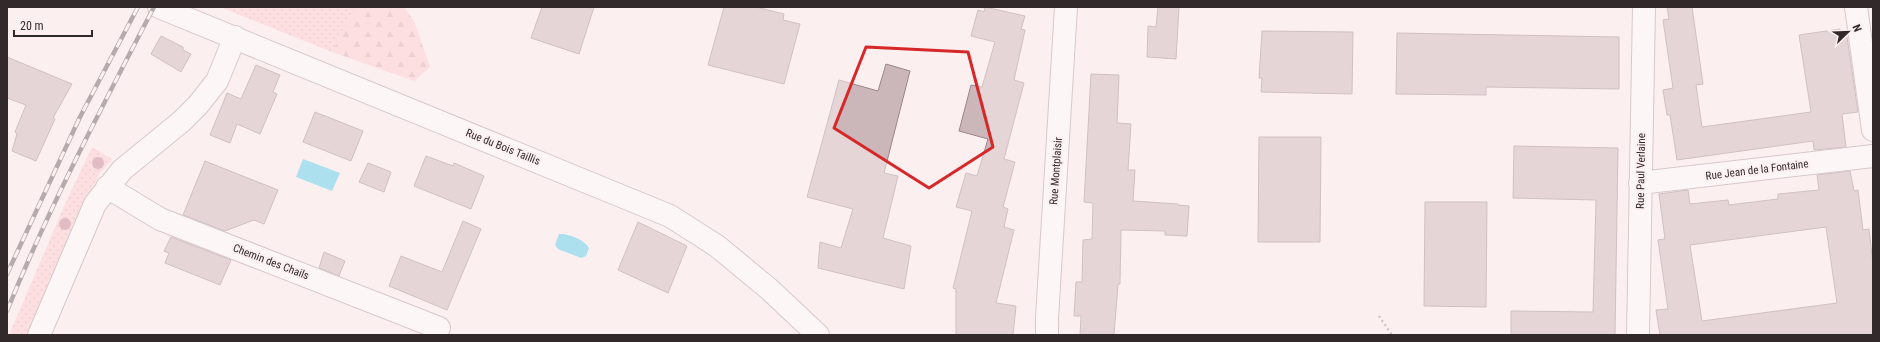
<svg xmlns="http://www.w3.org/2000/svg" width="1880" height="342" font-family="'Roboto Condensed',sans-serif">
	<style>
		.grass { fill: url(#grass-dots) }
		.forest { fill: url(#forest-firs) }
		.water { fill: #4ccfec }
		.building { fill: #cbb7b9; stroke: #9a8788; fill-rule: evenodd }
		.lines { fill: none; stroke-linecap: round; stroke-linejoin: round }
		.minor-casing { stroke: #ad9a9b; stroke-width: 24 }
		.tertiary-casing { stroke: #ad9a9b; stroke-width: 24 }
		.path { stroke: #9d9293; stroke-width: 2.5; stroke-dasharray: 2 3; stroke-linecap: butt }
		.minor { stroke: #fff; stroke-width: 22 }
		.tertiary { stroke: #fff; stroke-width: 22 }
		.rail-casing { stroke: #615859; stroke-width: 4.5 }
		.rail { stroke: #fceff0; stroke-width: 3; stroke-dasharray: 9; stroke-linecap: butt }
		.tree { fill: #c47f8e }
		.marked { fill: none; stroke: #d62828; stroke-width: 3; stroke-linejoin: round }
		.labels { text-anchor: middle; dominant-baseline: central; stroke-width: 4; stroke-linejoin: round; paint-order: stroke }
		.street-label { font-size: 11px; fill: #31292a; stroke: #fceff0 }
	</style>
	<defs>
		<pattern id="grass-dots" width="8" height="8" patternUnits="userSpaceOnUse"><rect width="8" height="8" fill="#fecace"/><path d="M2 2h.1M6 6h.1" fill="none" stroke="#daaeb1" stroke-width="1.8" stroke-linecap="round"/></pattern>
		<pattern id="forest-firs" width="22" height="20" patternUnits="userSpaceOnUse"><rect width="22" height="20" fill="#fecace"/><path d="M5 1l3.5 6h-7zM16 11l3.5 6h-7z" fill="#daaeb1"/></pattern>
	</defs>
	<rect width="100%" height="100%" fill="#fceff0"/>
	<path class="grass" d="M220,7H356L332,52Z
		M92,147L112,159L99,174L68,243L31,335H9L66,202Z"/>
	<path class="forest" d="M356,7H404L414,21L430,67L414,81L332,52Z"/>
	<path class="water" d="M303,159L340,173L332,191L296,177Z
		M559,234C568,233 585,240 589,248L586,256L581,258L558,249L555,245Z"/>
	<path class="building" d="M542,7H594L579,54L531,38Z
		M724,7H756L784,14L783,20L800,24L784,84L708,65Z
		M985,7L1025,16L1021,29L1025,30L1014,80L1024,83L1004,159L1015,162L1003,207L1008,209L1004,227L1014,230L996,303L1016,306L1013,335H956V289L953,288L972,211L956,207L966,173L977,176L988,139L959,131L971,85L982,87L995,42L971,36L978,10L984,12Z
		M1158,7H1179L1176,59L1147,57L1148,26L1156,27Z
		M1667,7H1692L1703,84L1696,85L1702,127L1811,112L1799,35L1840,29L1842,38L1847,37L1858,112L1842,114L1846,147L1814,150L1813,141L1677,160L1670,115H1667L1663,90L1673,88L1663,20L1669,19Z
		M1262,31L1353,32L1352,94L1261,92L1262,78H1259Z
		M1397,33L1619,37V89L1486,87V95L1396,94Z
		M161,36L183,47V50L191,54L181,72L151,54Z
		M7,57L72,84L53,118L55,119L36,161L12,151L17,134L15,132L26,105L7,98Z
		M886,64L910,71L884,173L898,176L883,238L911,246L904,289L818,268L820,242L841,248L853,209L807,197L839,80L878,91Z
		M256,65L280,75L273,92L277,94L260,134L237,124L230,143L210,135L227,93L241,99Z
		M1091,74L1119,75L1117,123L1131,124L1128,170H1135L1133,201L1178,204V205L1189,206L1187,236L1165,235V231L1121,230L1120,284H1118L1114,335H1080L1081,316H1074L1076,282H1082L1083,240L1092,239L1093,203L1084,202Z
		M315,112L363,131L351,161L303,142Z
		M1259,137H1321L1320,242H1258Z
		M1514,146L1618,148L1615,335H1511V311L1593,312L1596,200L1513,198Z
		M426,156L453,166L454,163L484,176L471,209L414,186Z
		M205,161L278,190L264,224L254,220L225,231L183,215Z
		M368,163L391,172L384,192L359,182Z
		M1850,171L1854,191L1858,190L1863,230L1869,229L1873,264V335H1660L1656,310L1668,309L1658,240L1665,239L1659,194L1688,190L1690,204L1728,200L1729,205L1778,199V194L1819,190L1817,175ZM1826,227L1837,303L1702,321L1690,245Z
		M1425,202H1487L1486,307L1424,306Z
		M463,221L481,229L447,310L389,286L401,256L442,272Z
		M638,222L687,246L668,293L618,270Z
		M171,237L231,260L220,285L165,263L169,253L164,251Z
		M324,252L345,261L339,276L319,268Z"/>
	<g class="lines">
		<defs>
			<path id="minor" d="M1856,7L1873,130
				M1640,183L1873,156
				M107,187L160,219L439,328
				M39,335L95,204L122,170L182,121L198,105L217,81L235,37
				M1638,335L1644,7"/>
			<path id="tertiary" d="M159,7L670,216L717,246L769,289L818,335
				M1047,335V318L1066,7"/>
		</defs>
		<use href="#minor" class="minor-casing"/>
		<use href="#tertiary" class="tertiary-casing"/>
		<path class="path" d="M1379,316L1392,335"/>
		<use href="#minor" class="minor"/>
		<use href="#tertiary" class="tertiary"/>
		<defs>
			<path id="rail" d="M7,274L80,117L138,7
				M7,311C49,207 102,107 154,7"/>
		</defs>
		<use href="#rail" class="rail-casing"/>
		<use href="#rail" class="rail"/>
	</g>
	<g class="tree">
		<circle cx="98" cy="163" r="6"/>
		<circle cx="65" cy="224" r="6"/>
	</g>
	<path d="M0 0H1880V342H0ZM866,47L968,52L993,147L929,188L834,128Z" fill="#fceff0" fill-opacity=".55" fill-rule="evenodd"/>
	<path class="marked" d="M866,47L968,52L993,147L929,188L834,128Z"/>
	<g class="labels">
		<g class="street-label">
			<text transform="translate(503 147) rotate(22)">Rue du Bois Taillis</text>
			<text transform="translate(1757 170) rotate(-7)">Rue Jean de la Fontaine</text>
			<text transform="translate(1056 171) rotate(-86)">Rue Montplaisir</text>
			<text transform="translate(1641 171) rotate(-89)">Rue Paul Verlaine</text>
			<text transform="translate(271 262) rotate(21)">Chemin des Chails</text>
		</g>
	</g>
	<rect width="1880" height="342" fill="none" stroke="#31292a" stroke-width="16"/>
	<g transform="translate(1848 32) rotate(67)" stroke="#fceff0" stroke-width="3" paint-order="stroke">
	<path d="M0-3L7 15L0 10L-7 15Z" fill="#31292a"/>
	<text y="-6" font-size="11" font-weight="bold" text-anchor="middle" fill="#31292a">N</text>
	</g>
	<path d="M14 30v6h78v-6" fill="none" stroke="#31292a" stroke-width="2"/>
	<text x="20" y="30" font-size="12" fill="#31292a" stroke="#fceff0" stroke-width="3" paint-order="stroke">20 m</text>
</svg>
